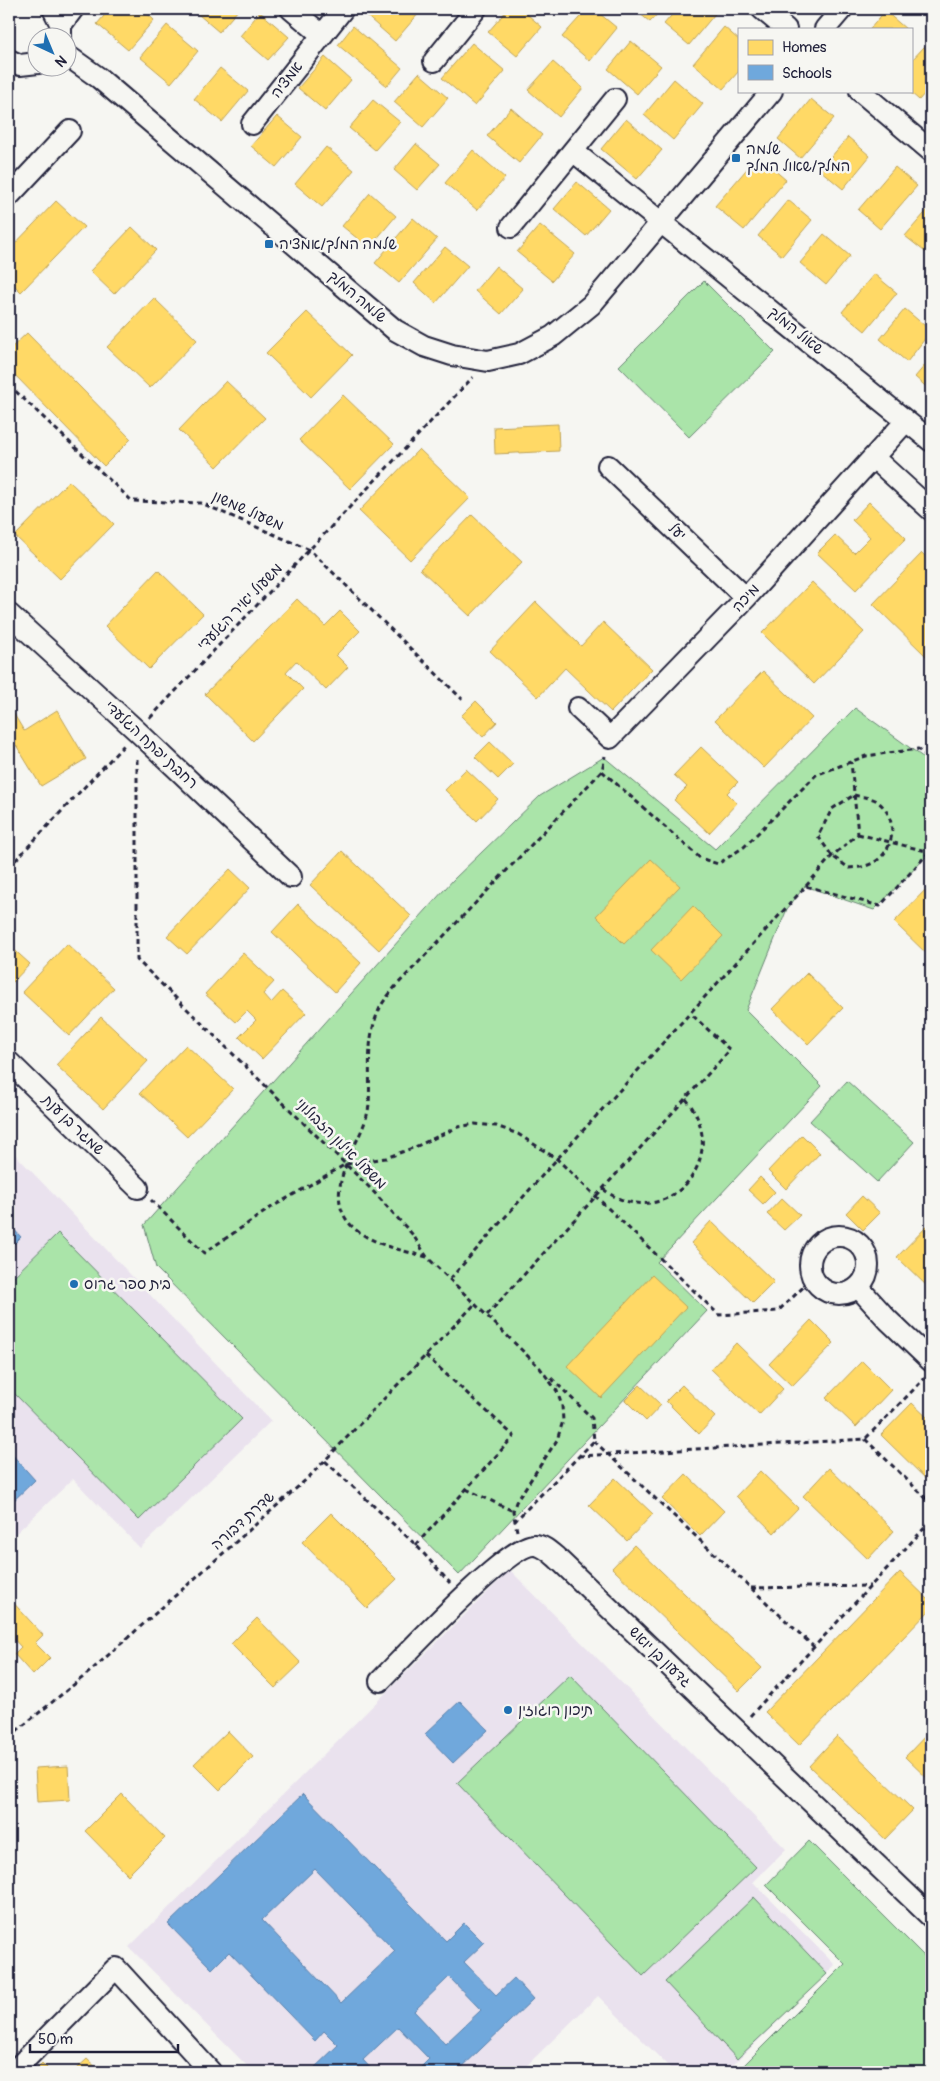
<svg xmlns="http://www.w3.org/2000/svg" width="940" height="2081" font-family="Pangolin,'Playpen Sans Hebrew',sans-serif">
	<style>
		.built { fill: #eae2ee }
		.green { fill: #aae4a9; stroke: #668372 }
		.homes { fill: #ffd966; stroke: #bda259 }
		.schools { fill: #6fa8dc; stroke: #5880ac; fill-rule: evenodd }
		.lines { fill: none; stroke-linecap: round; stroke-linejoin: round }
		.minor-casing { stroke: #22223b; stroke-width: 24 }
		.path { stroke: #22223b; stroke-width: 3; stroke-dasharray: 5 4; stroke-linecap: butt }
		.minor { stroke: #f6f6f2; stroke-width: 20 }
		.poi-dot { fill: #1f6fb2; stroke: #f6f6f2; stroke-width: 2 }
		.labels { text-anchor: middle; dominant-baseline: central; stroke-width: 5; stroke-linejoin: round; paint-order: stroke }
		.street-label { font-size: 15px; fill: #22223b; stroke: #f6f6f2 }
		.poi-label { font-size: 15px; fill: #22223b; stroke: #f6f6f2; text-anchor: start }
	</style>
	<rect width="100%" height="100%" fill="#f6f6f2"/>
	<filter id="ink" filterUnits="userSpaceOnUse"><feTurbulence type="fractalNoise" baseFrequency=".02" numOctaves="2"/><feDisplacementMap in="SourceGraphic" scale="10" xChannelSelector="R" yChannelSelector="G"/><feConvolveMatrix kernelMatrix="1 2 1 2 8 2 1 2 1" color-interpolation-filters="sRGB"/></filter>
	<g filter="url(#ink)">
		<path class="built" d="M9,1148L271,1421L140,1548L73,1479L9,1540Z
			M510,1570L786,1849L753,1882L835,1965L726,2072H674L598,1996L520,2072H253L129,1947Z"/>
		<path class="green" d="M704,281L775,352L689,437L619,366Z
			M855,708L931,763V852L874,910L805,886L787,909L746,1010L822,1086L657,1262L707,1311L459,1575L156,1268L144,1225L453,880L540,796L604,757L715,849Z
			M847,1081L914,1142L877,1182L810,1121Z
			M58,1233L242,1419L139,1520L9,1388V1281Z
			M570,1675L756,1867L643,1976L457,1783Z
			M809,1841L931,1963V2072H737L845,1964L766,1885Z
			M754,1897L827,1974L737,2059L665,1982Z"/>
		<path class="homes" d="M110,9H142L154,20L128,50L97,24Z
			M192,9H239L219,32Z
			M365,9H414L419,13L395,41L362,12Z
			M508,9H521L542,27L517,56L488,32Z
			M587,9H594L617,28L590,61L562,37Z
			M634,9H662L650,22Z
			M677,9H719L689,45L664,24Z
			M885,11L906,29H870Z
			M260,12L289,37L268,60L240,36Z
			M167,25L198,51L171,83L140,57Z
			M353,26L402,68L387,86L338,45Z
			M724,27L739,40V71L723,89L693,64Z
			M631,41L661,66L637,94L608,69Z
			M472,43L505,71L475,106L442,78Z
			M924,47L931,53V86L919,100L909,91H911V61Z
			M325,57L351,80L325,111L298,88Z
			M553,62L583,88L559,117L528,90Z
			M220,68L248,91L222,122L194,99Z
			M419,73L448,98L423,127L394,102Z
			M674,79L703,104L673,140L644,115Z
			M811,99L834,118L800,158L778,139Z
			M373,100L400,122L375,150L349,128Z
			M511,108L542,135L519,163L487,136Z
			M277,116L302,137L276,167L251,146Z
			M626,119L662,150L637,179L601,149Z
			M848,137L870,156L843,189L820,170Z
			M416,144L440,164L417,190L394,170Z
			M326,147L354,170L322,207L295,184Z
			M473,150L505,178L477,210L445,183Z
			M758,156L786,180L744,230L715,206Z
			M895,167L917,186L880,229L858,210Z
			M577,182L609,209L586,236L554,209Z
			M370,193L396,216L369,248L342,226Z
			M788,200L812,220L782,256L758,236Z
			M56,201L84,227L21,292L9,280V250Z
			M931,206V253L929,255L905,236Z
			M413,218L437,239L399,283L375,263Z
			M540,225L575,254L552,281L517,252Z
			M132,227L156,250L114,294L90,271Z
			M824,234L850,256L826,285L800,263Z
			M445,247L468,266L436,303L414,283Z
			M496,266L523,289L501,314L475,291Z
			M874,274L897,293L865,331L842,312Z
			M154,298L197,340L150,388L107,347Z
			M905,309L931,331L907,362L880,339Z
			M307,312L352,355L311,397L266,353Z
			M27,333L131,439L104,466L9,369V350Z
			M931,358V391L915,377Z
			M226,381L265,418L217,467L179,430Z
			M343,395L394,444L350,489L299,440Z
			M558,424L559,451L495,454L494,427Z
			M419,449L470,498L410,560L359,511Z
			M69,481L114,524L60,579L15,536Z
			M869,502L906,538L856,590L817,553L835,535L854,553L870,537L852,520Z
			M472,515L522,562L470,616L420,569Z
			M922,553L931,562V657L929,659L873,604Z
			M158,570L203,614L149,669L105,626Z
			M812,582L864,632L814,684L762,633Z
			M297,599L325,626L340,611L360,631L336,655L348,667L326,690L296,661L286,672L303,689L253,741L205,694Z
			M536,602L581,646L603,622L652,669L611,712L565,668L538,697L490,651Z
			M763,671L812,718L764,768L715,720Z
			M476,701L497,722L483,737L461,716Z
			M9,706L24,731L57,710L86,759L41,786L16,745L9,749Z
			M490,742L513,764L498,779L475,757Z
			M701,747L738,782L727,793L737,803L709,833L674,800L687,787L674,775Z
			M466,769L498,799L477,821L445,790Z
			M342,851L411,916L379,950L310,885Z
			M651,859L680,886L624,944L596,916Z
			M230,869L250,888L187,954L167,936Z
			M931,884V958L894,922Z
			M298,904L361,963L335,992L272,932Z
			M693,906L723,936L681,979L651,950Z
			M67,944L114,988L69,1036L22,992Z
			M9,945L30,964L9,986Z
			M243,953L274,982L263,994L271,1003L282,991L306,1013L262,1059L239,1037L256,1020L247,1011L236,1022L205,994Z
			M807,973L843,1008L808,1044L772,1009Z
			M101,1017L148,1061L103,1109L56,1065Z
			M186,1045L233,1089L187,1137L140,1093Z
			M802,1135L820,1153L786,1189L768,1171Z
			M760,1177L775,1192L763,1204L748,1190Z
			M862,1196L880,1213L863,1230L846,1213Z
			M782,1198L800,1215L784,1230L767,1214Z
			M711,1221L774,1282L753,1303L691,1243Z
			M931,1222V1290L897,1257Z
			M652,1275L686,1307L601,1398L567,1366Z
			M811,1320L834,1343L792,1386L769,1364Z
			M736,1343L783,1389L759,1415L711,1369Z
			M862,1361L891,1390L856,1427L826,1398Z
			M640,1385L661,1405L646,1421L625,1400Z
			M682,1385L715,1417L699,1434L666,1401Z
			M912,1403L931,1421V1484L881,1435Z
			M829,1468L894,1531L868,1559L803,1496Z
			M760,1471L798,1508L774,1533L736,1496Z
			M686,1474L724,1511L700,1536L662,1499Z
			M615,1478L653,1514L627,1541L589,1505Z
			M331,1513L397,1579L367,1608L302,1542Z
			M634,1545L762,1668L739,1691L612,1568Z
			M900,1572L931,1602V1609L799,1745L765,1712Z
			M9,1598L43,1635L35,1643L50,1658L33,1675L14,1654L21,1647L9,1634Z
			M257,1618L301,1663L275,1688L231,1644Z
			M931,1730V1782L905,1757Z
			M228,1731L253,1757L220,1790L194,1764Z
			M837,1736L913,1810L885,1839L809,1766Z
			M68,1766L70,1800L37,1802L35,1768Z
			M122,1794L165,1838L128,1875L85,1831Z
			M87,2059L101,2072H73Z
			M42,2063L51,2072H33Z"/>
		<path class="schools" d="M9,1224L21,1237L9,1249Z
			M9,1451L35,1480L9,1505Z
			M460,1701L488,1730L453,1763L425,1734Z
			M303,1794L446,1941L464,1923L484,1943L464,1962L496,1995L514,1978L533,1999L457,2072H416L429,2059L398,2027L363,2060L374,2072H310L338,2045L324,2031L315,2041L229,1952L212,1969L168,1924ZM315,1869L395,1951L341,2003L262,1920ZM449,1977L481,2010L445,2044L414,2011Z"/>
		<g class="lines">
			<defs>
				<path id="minor" d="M53,9L61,25V38
					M291,9L322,35
					M762,9L786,29
					M61,25L73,9
					M825,29L842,9
					M68,56L99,78L395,330L424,346L452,355L488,361L519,354L553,336L591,305L772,91
					M9,60L20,65L38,63
					M434,61L476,9
					M860,91L931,151
					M252,124L343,9
					M573,151L931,441
					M9,196L70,131
					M511,227L615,99
					M874,458L931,510
					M608,466L746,598
					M9,614L137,731L291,877
					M578,708L610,738L746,598L906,421
					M9,1062L138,1188
					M810 1265a29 29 0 1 1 58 0a29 29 0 1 1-58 0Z
					M858,1287L888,1320L931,1361
					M380,1681C404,1657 507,1545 534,1545C543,1545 550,1552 557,1558L931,1917
					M13,2072L116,1968L211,2072"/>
			</defs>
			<use href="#minor" class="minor-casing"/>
			<path class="path" d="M9,385L132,501L201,503L310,550L462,699
				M150,718L473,377
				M137,759V960L371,1189L413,1235L427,1257L540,1368L557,1391L562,1406L563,1421L557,1440L516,1502L513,1511L517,1531
				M602,771L700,858L718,864L744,847L816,775L866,756L918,749L931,759
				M854,795C860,797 871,797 877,801C901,819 895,858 865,866C860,868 854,867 849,868L832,856L818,836L832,809Z
				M858,834L930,852
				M9,867L125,744
				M806,886L832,856L858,834L851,762
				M603,1189C664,1236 735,1159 686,1099
				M151,1200L204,1253L272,1207L346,1164L386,1158L415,1147L458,1127L475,1124L496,1126L518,1134L557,1159L719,1315L778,1311L813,1278
				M427,1257C375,1244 320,1231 346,1165C353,1145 367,1126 369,1104C371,1073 365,1040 379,1010C382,1002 389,995 394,988L602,771L605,756
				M450,1279L557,1159L806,886L880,906L931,850
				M487,1315L730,1050L690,1013
				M865,1439L931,1503
				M594,1441L814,1647
				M579,1456L865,1439L925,1378
				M325,1461L416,1545L450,1583
				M466,1489L513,1511
				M514,1522L594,1441L592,1418L549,1376
				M416,1545L514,1436L425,1355
				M751,1588L870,1586
				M750,1716L931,1521
				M9,1737L87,1674L308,1478L475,1304"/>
			<use href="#minor" class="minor"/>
		</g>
	</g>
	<g class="poi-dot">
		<rect x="731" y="153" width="10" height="10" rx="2.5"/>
		<rect x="264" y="239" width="10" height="10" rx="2.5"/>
		<circle cx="74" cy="1284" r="5"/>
		<circle cx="508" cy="1710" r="5"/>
	</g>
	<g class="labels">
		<g class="street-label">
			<text transform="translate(287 80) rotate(-52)">אמציה</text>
			<text transform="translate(357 297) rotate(40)">שלמה המלך</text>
			<text transform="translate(796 331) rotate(39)">שאול המלך</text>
			<text transform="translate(248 511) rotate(24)">משעול שמשון</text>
			<text transform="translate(677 532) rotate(44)">יעל</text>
			<text transform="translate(746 598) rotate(-47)">מיכה</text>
			<text transform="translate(240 607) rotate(-46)">משעול יאיר הגלעדי</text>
			<text transform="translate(151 745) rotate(43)">רחבת יפתח הגלעדי</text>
			<text transform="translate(73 1125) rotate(44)">שמגר בן ענת</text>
			<text transform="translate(341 1144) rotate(45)">משעול אילון הזבולוני</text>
			<text transform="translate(243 1521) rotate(-42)">שדרת דבורה</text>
			<text transform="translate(660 1657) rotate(44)">גדעון בן יואש</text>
		</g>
		<g class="poi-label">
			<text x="746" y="149">שלמה<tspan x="746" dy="17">המלך/שאול המלך</tspan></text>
			<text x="279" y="244">שלמה המלך/אמציה</text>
			<text x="84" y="1284">בית ספר גרוס</text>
			<text x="518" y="1710">תיכון רוגוזין</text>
		</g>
	</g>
	<rect width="940" height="2081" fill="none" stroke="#f6f6f2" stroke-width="30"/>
	<rect x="15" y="15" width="910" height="2051" fill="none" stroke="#22223b" stroke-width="2" filter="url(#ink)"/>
	<rect x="738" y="28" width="175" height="65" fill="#f6f6f2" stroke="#a1a1a9"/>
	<rect x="748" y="40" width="25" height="15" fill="#ffd966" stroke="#a1a1a9"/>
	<text x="782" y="52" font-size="15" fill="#22223b">Homes</text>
	<rect x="748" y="65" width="25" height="15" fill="#6fa8dc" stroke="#a1a1a9"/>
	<text x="782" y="78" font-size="15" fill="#22223b">Schools</text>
	<g transform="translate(52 52) rotate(136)"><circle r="24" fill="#f6f6f2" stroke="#a1a1a9"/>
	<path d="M0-4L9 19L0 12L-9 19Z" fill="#1f6fb2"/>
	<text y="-8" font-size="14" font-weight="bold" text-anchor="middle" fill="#22223b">N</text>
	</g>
	<path d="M30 2044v8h148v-8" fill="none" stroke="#22223b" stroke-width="2.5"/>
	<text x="38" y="2044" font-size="15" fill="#22223b" stroke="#f6f6f2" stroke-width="4" paint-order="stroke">50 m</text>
</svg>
